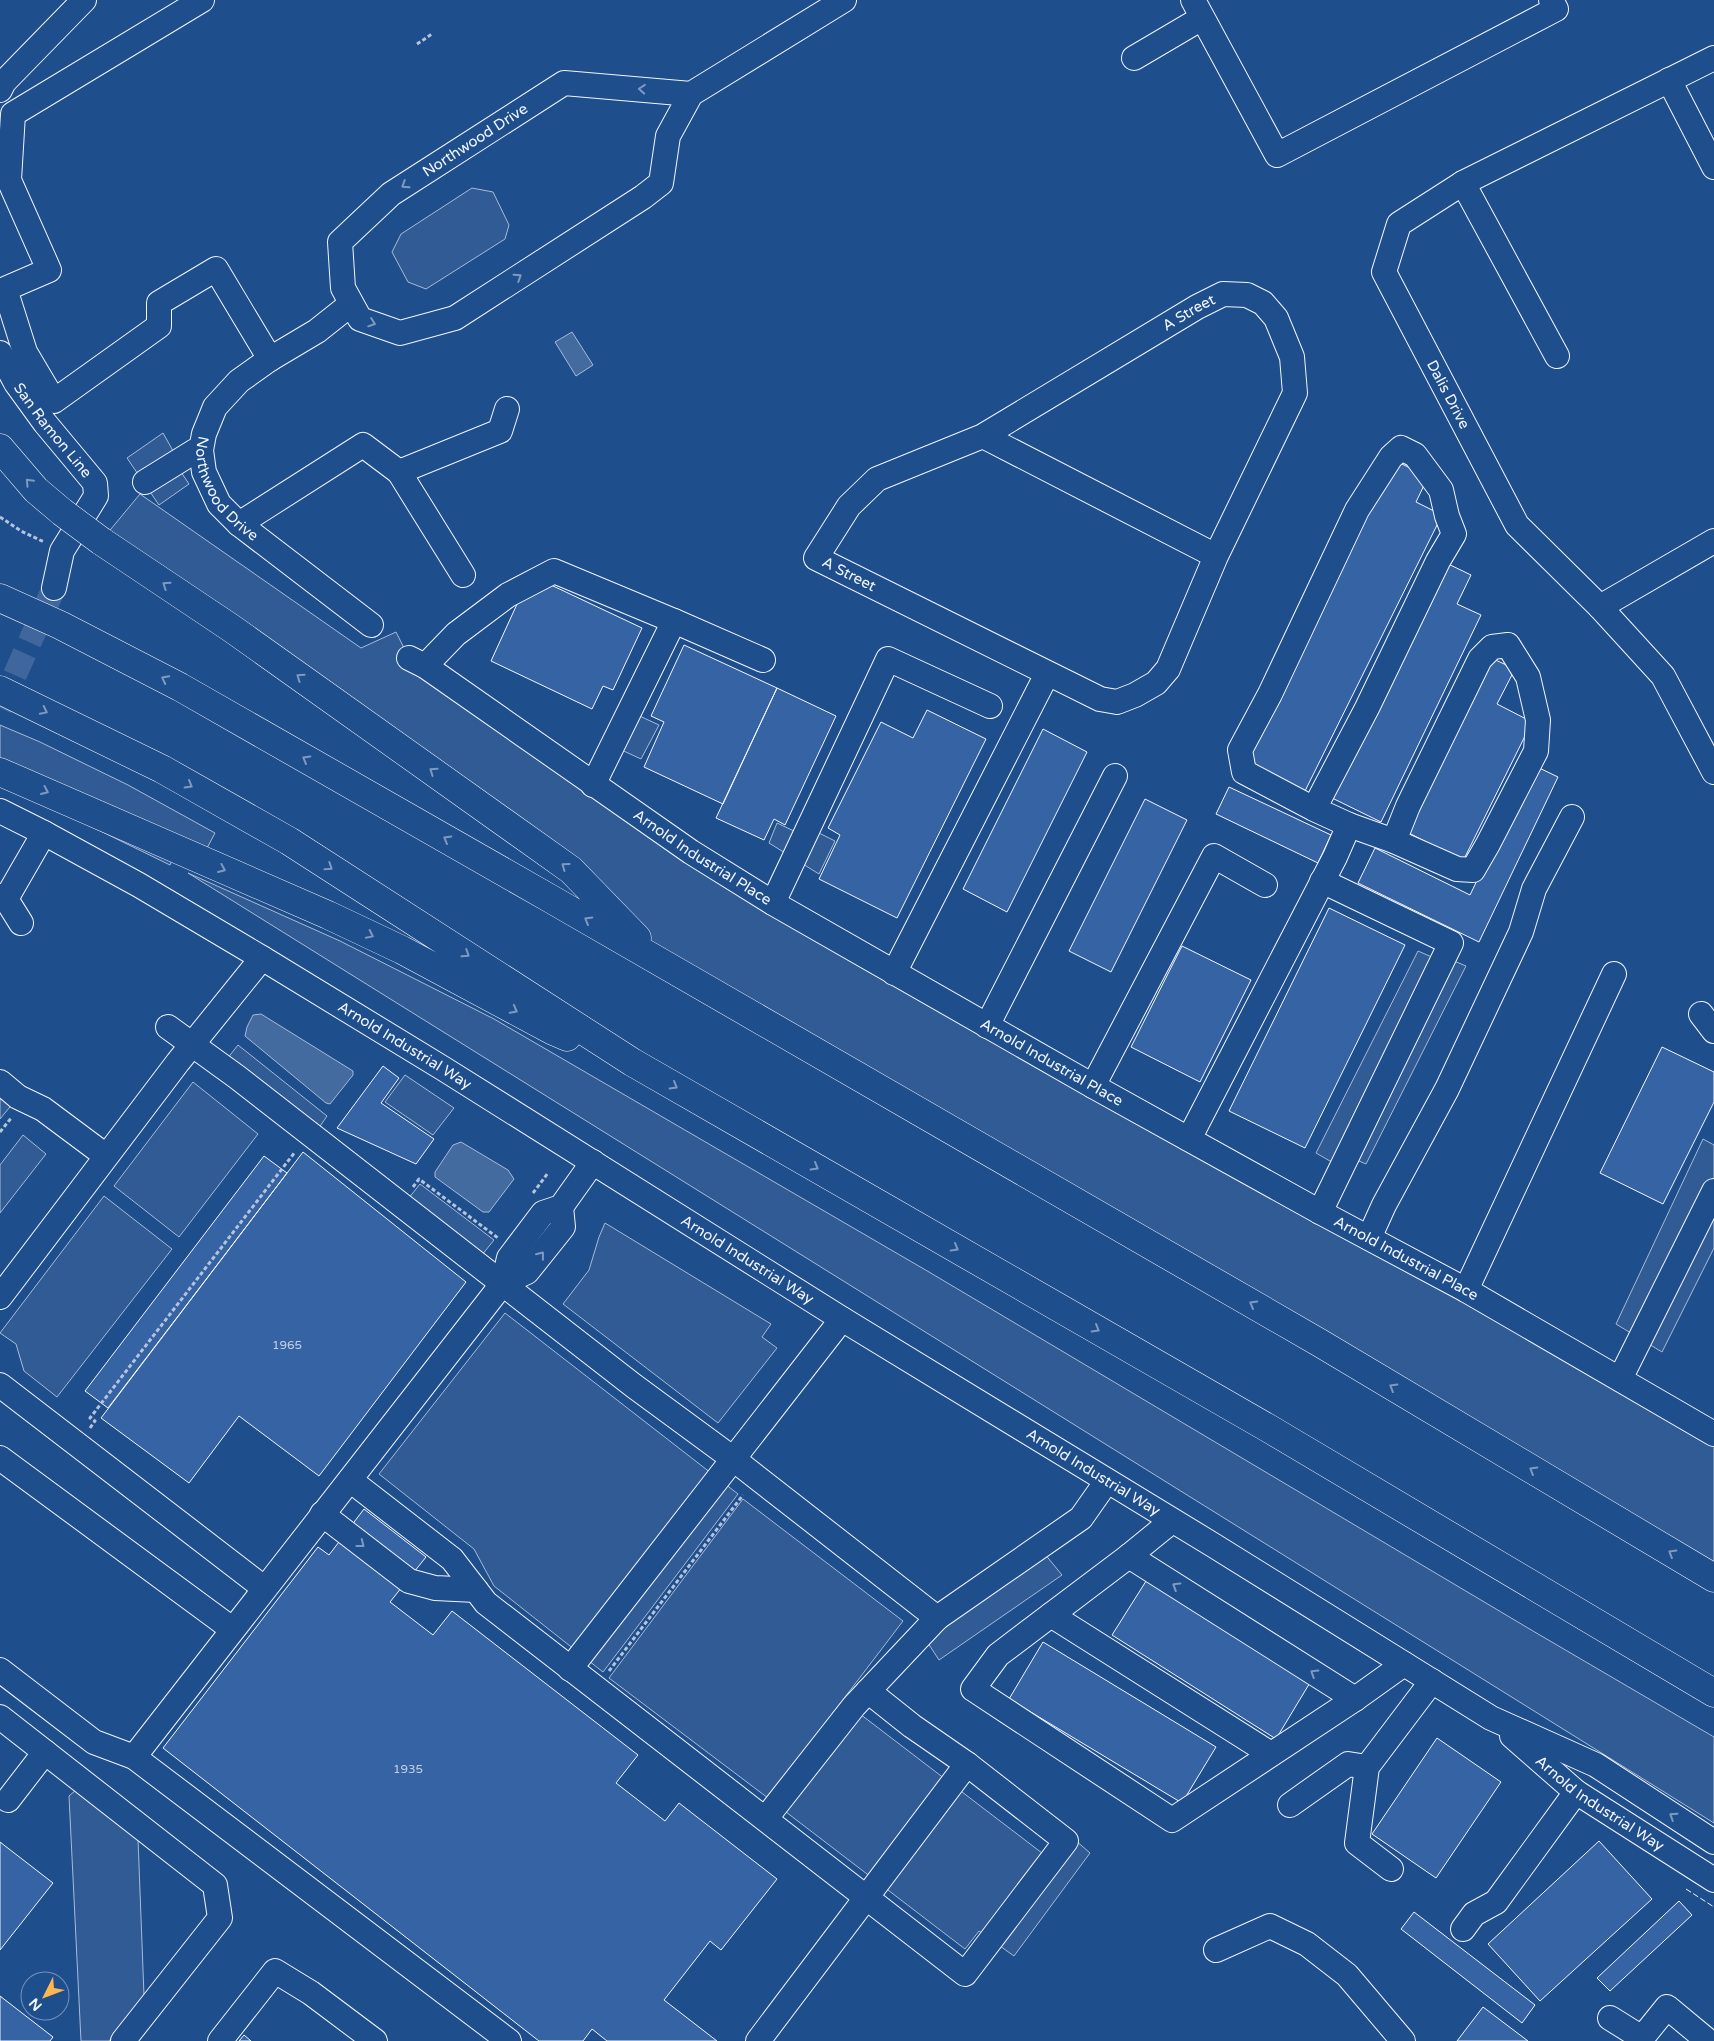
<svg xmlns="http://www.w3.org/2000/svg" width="1714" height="2041" font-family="'Varela Round',sans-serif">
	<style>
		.built { fill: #305b95; stroke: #a8bbd7 }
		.water { fill: #446ba0; stroke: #a8bbd7 }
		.building { fill: #3563a3; stroke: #f2f6ff }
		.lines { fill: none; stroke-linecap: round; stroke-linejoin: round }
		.minor-tunnel { stroke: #3f679d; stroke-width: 24; stroke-dasharray: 24 12; stroke-linecap: butt }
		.minor-casing { stroke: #f2f6ff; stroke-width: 26 }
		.highway-casing { stroke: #f2f6ff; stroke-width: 29 }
		.path { stroke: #b3c4dc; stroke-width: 3; stroke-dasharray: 4 2.5; stroke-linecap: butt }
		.minor { stroke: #1f4e8c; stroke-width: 24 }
		.highway { stroke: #1f4e8c; stroke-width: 28 }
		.highway-bridge-casing { stroke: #f2f6ff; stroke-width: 29; stroke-linecap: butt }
		.highway-bridge { stroke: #1f4e8c; stroke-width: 28 }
		.fence { stroke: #f2f6ff; stroke-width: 1; stroke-dasharray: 6 2.5; stroke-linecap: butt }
		.oneway { stroke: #7e9ac0 }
		.labels { text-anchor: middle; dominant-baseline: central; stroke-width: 4; stroke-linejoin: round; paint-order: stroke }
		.number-label { font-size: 12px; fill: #c3d1e8 }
		.street-label { font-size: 15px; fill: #f2f6ff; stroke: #1f4e8c }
	</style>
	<rect width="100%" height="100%" fill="#1f4e8c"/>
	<path class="built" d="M472,188L493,192L509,225L505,239L426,289L408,282L392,252L401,234Z
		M163,433L172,449L181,472L189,484L159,505L127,458Z
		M140,494L361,648L396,632L409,658L691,852L1714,1434V1582L661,962L571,870L101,541Z
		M631,712L659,725L641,759L615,747Z
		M0,725L40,742L128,785L215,833L206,850L181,840L170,865L0,782Z
		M777,823L796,832L819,833L835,841L819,874L769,843Z
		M188,873L340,941L494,1019L929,1272L1533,1631L1714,1737V1823Z
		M1418,951L1434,958L1454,961L1466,966L1366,1164L1359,1161H1330L1316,1153Z
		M238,1045L327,1116L314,1135L223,1064Z
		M405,1075L454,1108L433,1135L385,1102Z
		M193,1082L258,1134L179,1237L114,1186Z
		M0,1091L14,1102L0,1119Z
		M23,1135L46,1154L0,1213V1165Z
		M1703,1139L1714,1145V1248L1662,1352L1616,1324Z
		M420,1184L494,1240L477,1261L404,1204Z
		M104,1196L172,1249L57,1397L24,1371L16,1344L0,1333Z
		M605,1223L771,1324L762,1337L777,1348L718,1423L563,1304L589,1270L599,1237Z
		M505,1313L738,1494L603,1672L494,1586L474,1549L379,1474Z
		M743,1499L903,1621L768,1798L609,1678Z
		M1044,1553L1062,1575L939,1660L926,1640Z
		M860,1714L1055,1863L1074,1839L1090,1853L1014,1956L979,1931L965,1949L786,1812Z
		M76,1790L138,1839L144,1996L109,2041H81L69,1796Z"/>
	<path class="water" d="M572,332L593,365L576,376L555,342Z
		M261,1014L353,1071V1075L330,1104L326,1103L245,1036L247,1027L253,1015Z
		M461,1142L508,1170L514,1179L489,1212H483L435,1177V1172L453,1145Z"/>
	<path class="building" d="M1394,460L1428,477L1416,502L1442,515L1304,793L1244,763Z
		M1442,561L1471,575L1457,604L1481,615L1381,822L1328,796Z
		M551,585L642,628L613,690L603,686L592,709L491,661L518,602Z
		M684,645L777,688L723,804L644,767L664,722L651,716Z
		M1489,657L1515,669L1497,704L1532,722L1463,861L1403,830Z
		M777,688L836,716L785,825L774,819L764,840L716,818Z
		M927,710L986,739L897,918L819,879L840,835L828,828L881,722L913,738Z
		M1043,729L1087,752L1007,912L963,889Z
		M1533,765L1558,777L1479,942L1358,883L1375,848L1470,895Z
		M1229,787L1331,835L1318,863L1216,814Z
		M1145,799L1187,820L1111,972L1069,951Z
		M1329,908L1405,945L1305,1148L1229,1111Z
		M1182,946L1251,980L1200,1082L1131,1047Z
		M1662,1047L1714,1072V1102L1663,1204L1600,1173Z
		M383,1066L399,1078L381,1103L434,1139L416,1164L337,1128Z
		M303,1152L466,1282L319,1476L239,1416L189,1483L101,1418Z
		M264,1156L287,1173L108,1408L85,1391Z
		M364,1509L426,1557L390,1602L433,1635L452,1611L638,1755L616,1783L665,1821L679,1803L777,1879L721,1950L710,1941L664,2000L717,2041H607L592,2029L583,2041H539L163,1748L318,1547L329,1555Z
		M1148,1578L1311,1681L1276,1739L1112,1635Z
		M1043,1642L1216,1747L1182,1803L1009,1699Z
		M1437,1738L1501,1782L1436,1878L1372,1834Z
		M1599,1841L1652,1899L1540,2001L1488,1944Z
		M0,1842L53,1883L0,1950Z
		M1679,1901L1692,1915L1610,1991L1597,1978Z
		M1414,1912L1535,2005L1522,2023L1401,1929Z
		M0,1996L53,2037L50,2041H0Z
		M1483,2007L1528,2041H1457Z
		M244,2035L251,2041H239Z"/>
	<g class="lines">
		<path class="minor-tunnel" d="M0,708L54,588"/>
		<defs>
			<g id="minor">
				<path d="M202,0L13,114L9,180L49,270L5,289L25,352L54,401L159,326V303L216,269L270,359"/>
				<path d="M1193,0L1277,155L1556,9L1551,0"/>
				<path d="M1134,58L1202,18"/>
				<path id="s1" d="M1714,58L1463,183L1399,224L1384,272L1517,525L1600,607L1663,676L1714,772"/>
				<path d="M1669,80L1714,167"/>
				<path d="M0,90L4,82L84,0"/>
				<path d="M691,94L564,83L391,194L340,242L343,288L360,319L400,333L455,318L643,197L661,183L668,136L691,94L844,0"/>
				<path d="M1463,183L1557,356"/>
				<path id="s2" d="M351,304L317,331L270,359L239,381L215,407L204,434L201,450L204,472L219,504L239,524L371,625"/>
				<path id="s3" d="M0,353L16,383L45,423L95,483L96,496L62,551L54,588"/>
				<path id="s4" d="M983,436L1197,307L1223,294L1247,295L1263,303L1276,318L1292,357L1295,393L1216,556L1168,669L1156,683L1135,695L1117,702L1100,699L816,558L849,506L877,479L983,436L1216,556"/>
				<path d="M145,482L195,451L201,450"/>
				<path d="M239,524L363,445L399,472"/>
				<path d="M463,575L399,472L500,431L507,409"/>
				<path d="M1600,607L1714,541"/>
				<path d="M1508,645L1528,677L1538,720L1536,751L1488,844L1473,870L1457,869L1394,841L1408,806L1480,659L1492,647Z"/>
				<path id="s5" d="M409,658L425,666L691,852L773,903L1093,1086L1320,1212L1466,1290L1714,1434"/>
				<path d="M425,666L456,634L508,595L554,571L674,621"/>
				<path d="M593,785L674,621L763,660"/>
				<path d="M1314,809L1244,772L1240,750L1270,694L1357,510L1391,457L1401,448L1415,455L1441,490L1447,516L1454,534L1438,561L1367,708L1314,809L1349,825L1394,841"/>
				<path id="s6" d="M0,811L44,833L139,885L262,958L444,1069L842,1319L1213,1545L1491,1718L1596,1765L1714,1842"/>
				<path d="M0,896L6,899L44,833"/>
				<path d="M6,899L21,923"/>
				<path d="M773,903L888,659L990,706"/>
				<path d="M894,973L1047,674"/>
				<path d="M1701,1014L1714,1031"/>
				<path d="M987,1026L1115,776"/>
				<path d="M168,1027L237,1077L634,1386L732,1458L937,1618"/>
				<path d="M0,1082L18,1097L43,1109L106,1156"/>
				<path d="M1093,1086L1214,856L1265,885"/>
				<path d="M1189,1139L1335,857L1349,825"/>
				<path d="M1320,1212L1451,943L1322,881"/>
				<path d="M1369,1238L1384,1205L1447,1089L1521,932L1534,889L1572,817"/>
				<path d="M503,1283L527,1272L563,1227L561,1207"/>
				<path d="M1466,1290L1614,974"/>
				<path d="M0,1297L178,1062L262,958"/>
				<path d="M1620,1379L1714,1191"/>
				<path d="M0,1385L264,1588"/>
				<path d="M0,1458L232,1629"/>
				<path d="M350,1480L452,1559L486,1603L965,1974L1066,1841L967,1764L912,1726L868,1691"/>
				<path d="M322,1514L409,1581L435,1588L476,1590"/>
				<path d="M1172,1521L1129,1556L998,1655L973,1689L1172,1820L1355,1699L1404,1664"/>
				<path d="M1129,1556L1355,1699"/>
				<path d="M1051,1615L1271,1754"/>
				<path d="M570,1669L842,1319"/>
				<path d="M0,1670L94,1742L134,1757L509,2041"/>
				<path d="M0,1717L215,1885L220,1918L123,2041"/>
				<path id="s7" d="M1512,1736L1576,1792L1714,1880"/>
				<path d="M134,1757L503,1283L509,1258L543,1213L561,1207L593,1162"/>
				<path d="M8,1800L45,1752"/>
				<path d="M1290,1805L1348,1764L1367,1767"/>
				<path d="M766,1818L854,1706L937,1618L1081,1518L1107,1481"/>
				<path d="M1391,1869L1357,1843L1367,1767L1432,1681"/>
				<path d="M1463,1929L1474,1914L1496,1902L1576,1792"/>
				<path d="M1216,1950L1270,1926L1307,1944L1347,1975L1403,2041"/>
				<path d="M1610,2018L1642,2038L1667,2007L1708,2041"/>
				<path d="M220,2041L275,1971L311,1993L375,2041"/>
				<path d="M758,2041L967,1764"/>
			</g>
			<path id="highway" d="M0,448L36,490L62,512
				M101,541L231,628L571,870L637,938
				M0,598L60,625L180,687L551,899L1320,1343L1714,1578
				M0,690L162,769L289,841L632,1062L1268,1428L1714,1693
				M0,772L328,915L402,950L553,1031L567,1037"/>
		</defs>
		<use href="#minor" class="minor-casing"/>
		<use href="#highway" class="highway-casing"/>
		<path class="path" d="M417,44L432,34
			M0,517L21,531L44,542
			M0,1132L12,1117
			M413,1187L419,1179L498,1238
			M533,1193L548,1173
			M90,1428L95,1421L90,1418L295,1152
			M609,1671L743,1495"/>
		<use href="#minor" class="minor"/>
		<use href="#highway" class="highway"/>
		<defs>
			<path id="highway-bridge" d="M62,512L101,541"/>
		</defs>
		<use href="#highway-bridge" class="highway-bridge-casing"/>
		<use href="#highway-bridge" class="highway-bridge"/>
		<path class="fence" d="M1686,1889L1714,1907"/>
	</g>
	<defs><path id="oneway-chevron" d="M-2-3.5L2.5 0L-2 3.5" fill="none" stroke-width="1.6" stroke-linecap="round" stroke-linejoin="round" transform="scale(1.25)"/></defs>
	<g class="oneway">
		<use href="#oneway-chevron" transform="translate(642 89) rotate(-175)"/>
		<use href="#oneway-chevron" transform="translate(405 185) rotate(147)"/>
		<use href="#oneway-chevron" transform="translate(518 277) rotate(-33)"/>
		<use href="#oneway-chevron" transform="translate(372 323) rotate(19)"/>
		<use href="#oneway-chevron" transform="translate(29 482) rotate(-133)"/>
		<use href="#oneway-chevron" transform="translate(166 585) rotate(-146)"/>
		<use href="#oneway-chevron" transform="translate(300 677) rotate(-145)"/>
		<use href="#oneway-chevron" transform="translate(165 679) rotate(-153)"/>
		<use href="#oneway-chevron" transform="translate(44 711) rotate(26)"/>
		<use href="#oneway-chevron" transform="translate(306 759) rotate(-150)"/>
		<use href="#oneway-chevron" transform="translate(433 771) rotate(-145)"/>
		<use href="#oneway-chevron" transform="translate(189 785) rotate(30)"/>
		<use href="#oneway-chevron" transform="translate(45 791) rotate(24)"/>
		<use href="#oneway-chevron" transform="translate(447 839) rotate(-150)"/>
		<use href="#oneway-chevron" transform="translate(565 866) rotate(-144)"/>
		<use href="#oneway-chevron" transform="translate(329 867) rotate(33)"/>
		<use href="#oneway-chevron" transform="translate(222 869) rotate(23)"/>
		<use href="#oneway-chevron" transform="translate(588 920) rotate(-150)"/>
		<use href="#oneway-chevron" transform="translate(370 935) rotate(26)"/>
		<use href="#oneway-chevron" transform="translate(466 954) rotate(33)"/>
		<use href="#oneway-chevron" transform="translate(514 1010) rotate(28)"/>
		<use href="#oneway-chevron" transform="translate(674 1086) rotate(30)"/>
		<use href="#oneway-chevron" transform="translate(815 1167) rotate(30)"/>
		<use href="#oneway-chevron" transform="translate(955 1248) rotate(30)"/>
		<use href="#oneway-chevron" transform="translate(541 1255) rotate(-52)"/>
		<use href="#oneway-chevron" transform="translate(1253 1304) rotate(-150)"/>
		<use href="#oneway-chevron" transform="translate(1096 1329) rotate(30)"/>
		<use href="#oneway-chevron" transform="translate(1393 1387) rotate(-149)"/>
		<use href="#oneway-chevron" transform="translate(1533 1470) rotate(-149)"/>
		<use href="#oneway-chevron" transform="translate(361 1544) rotate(38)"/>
		<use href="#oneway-chevron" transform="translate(1672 1553) rotate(-149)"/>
		<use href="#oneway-chevron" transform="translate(1176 1586) rotate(-148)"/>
		<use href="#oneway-chevron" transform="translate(1314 1673) rotate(-148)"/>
		<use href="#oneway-chevron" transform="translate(1673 1816) rotate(-147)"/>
	</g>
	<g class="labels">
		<g class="number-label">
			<text x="287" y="1345">1965</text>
			<text x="408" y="1769">1935</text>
		</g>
		<g class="street-label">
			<text transform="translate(475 140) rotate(-33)">Northwood Drive</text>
			<text stroke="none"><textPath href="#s4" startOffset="240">A Street</textPath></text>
			<text stroke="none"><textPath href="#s1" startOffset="545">Dalis Drive</textPath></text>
			<text stroke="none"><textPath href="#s3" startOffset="94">San Ramon Line</textPath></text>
			<text stroke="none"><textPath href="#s2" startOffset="264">Northwood Drive</textPath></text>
			<text transform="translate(849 574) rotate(27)">A Street</text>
			<text stroke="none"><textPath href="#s5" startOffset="355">Arnold Industrial Place</textPath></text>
			<text stroke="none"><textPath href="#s6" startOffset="468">Arnold Industrial Way</textPath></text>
			<text stroke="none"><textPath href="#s5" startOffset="760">Arnold Industrial Place</textPath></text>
			<text stroke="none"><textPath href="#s5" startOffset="1165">Arnold Industrial Place</textPath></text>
			<text stroke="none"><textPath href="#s6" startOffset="872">Arnold Industrial Way</textPath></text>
			<text stroke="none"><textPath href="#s6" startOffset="1278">Arnold Industrial Way</textPath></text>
			<text stroke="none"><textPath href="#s7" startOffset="111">Arnold Industrial Way</textPath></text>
		</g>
	</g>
	<g transform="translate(45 1996) rotate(228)"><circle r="24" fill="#1f4e8c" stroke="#7391ba"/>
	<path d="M0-4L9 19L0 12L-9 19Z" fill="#ffb74d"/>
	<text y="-8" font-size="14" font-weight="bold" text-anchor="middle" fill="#f2f6ff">N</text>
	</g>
</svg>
